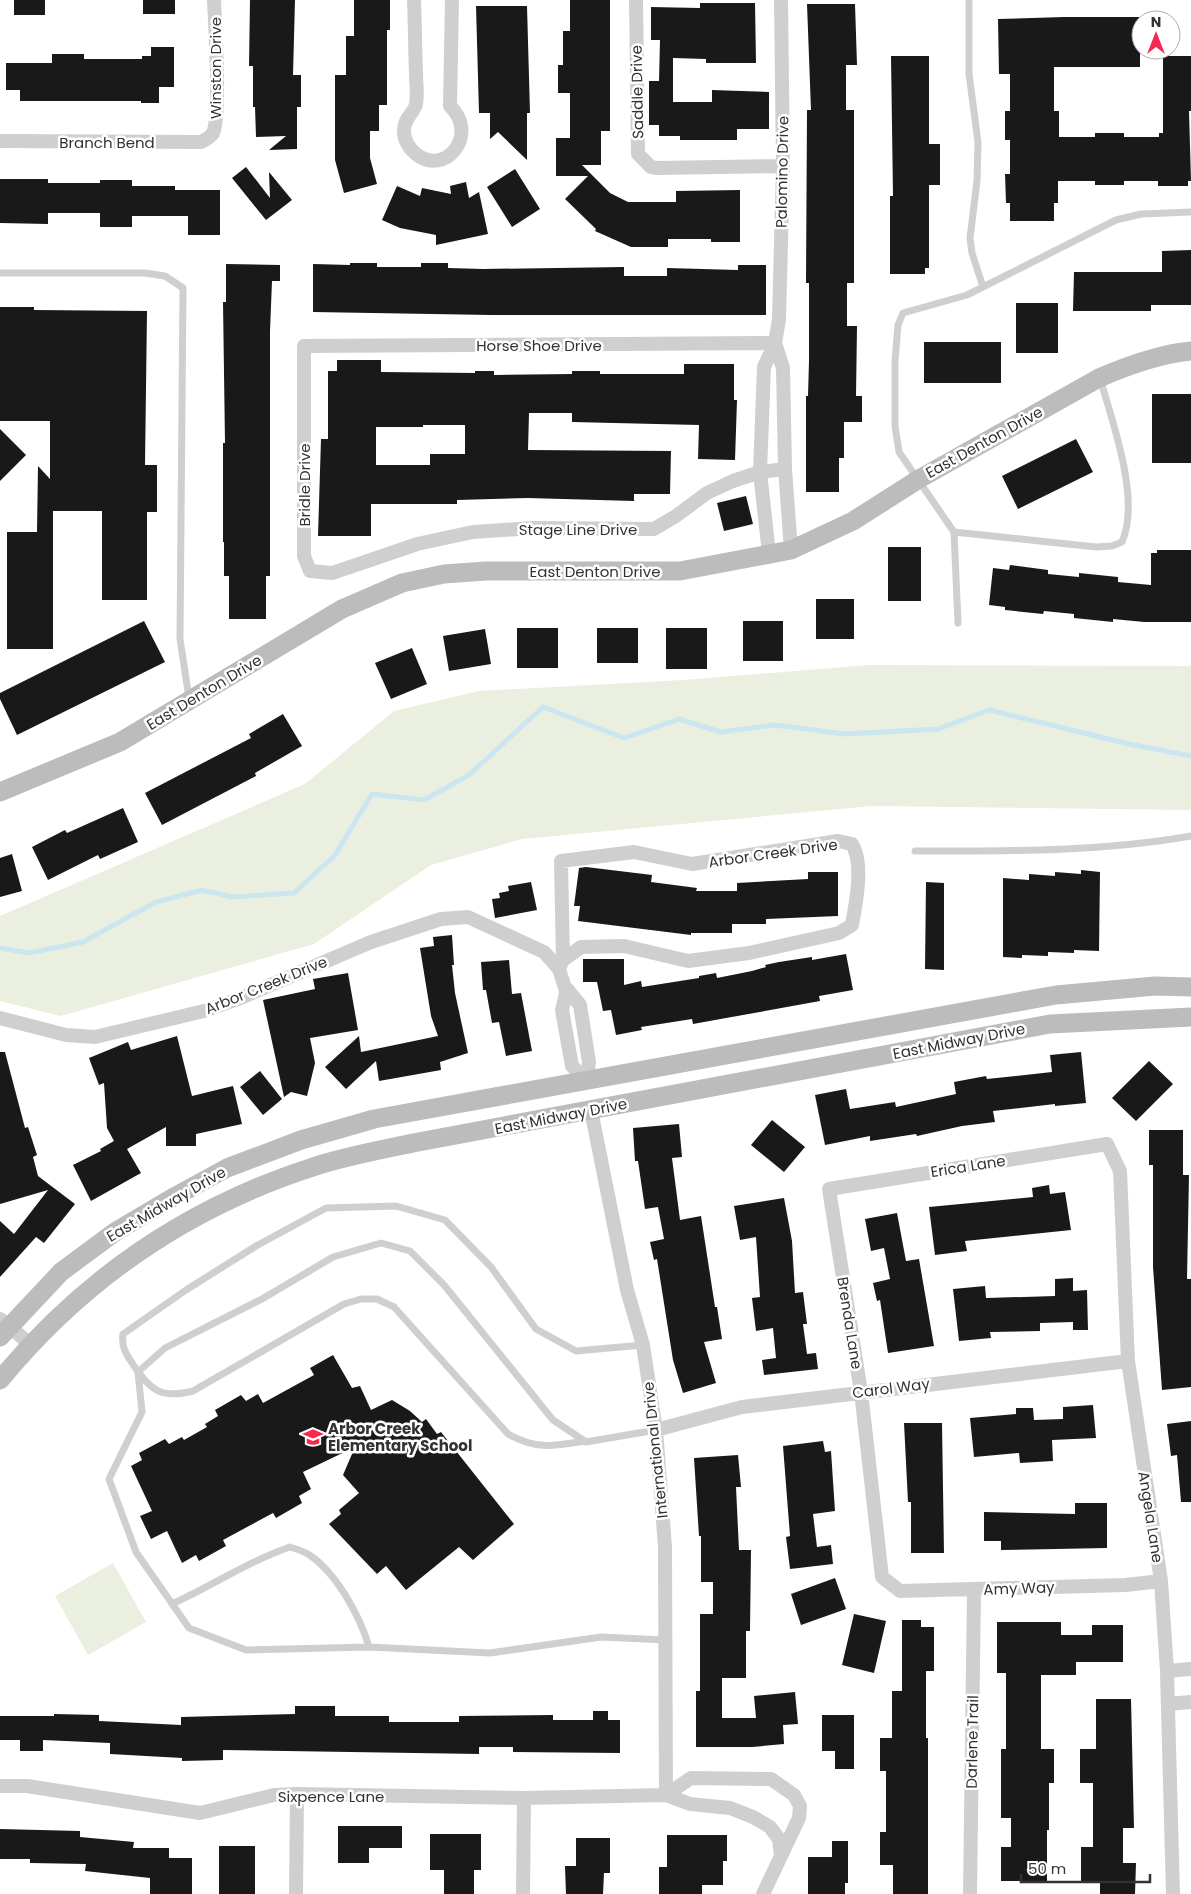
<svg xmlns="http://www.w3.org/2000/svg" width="1191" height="1894" font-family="Poppins,sans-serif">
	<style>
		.green { fill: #eaefdf }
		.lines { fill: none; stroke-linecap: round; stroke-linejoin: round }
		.stream { stroke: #cbe6f0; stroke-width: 5 }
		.building { fill: #191919; fill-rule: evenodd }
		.lane { stroke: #cfcfcf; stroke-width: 7 }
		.street { stroke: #cfcfcf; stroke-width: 14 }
		.secondary { stroke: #bcbcbc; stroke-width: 19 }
		.labels { text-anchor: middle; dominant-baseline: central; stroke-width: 5; stroke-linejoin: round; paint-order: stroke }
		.street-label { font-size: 15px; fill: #323232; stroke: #fff }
		.poi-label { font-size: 15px; font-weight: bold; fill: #323232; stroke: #fff; text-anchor: start }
	</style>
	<rect width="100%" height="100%" fill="#fff"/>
	<path class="green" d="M869,665L1191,666V810L872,806L522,839L431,865L314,944L61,1016L0,1001V916L305,784L394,711L479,691L683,680Z
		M113,1563L146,1622L88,1655L55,1596Z"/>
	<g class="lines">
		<path class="stream" d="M0,948L29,953L83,942L156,902L202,890L232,897L294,893L335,855L372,794L424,800L469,775L543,707L624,738L679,719L721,732L774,725L845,734L938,729L989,710L1129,744L1191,756"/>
	</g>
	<path class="building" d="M14,0H45V15H14Z
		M143,0H175V14H143Z
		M250,0H295L293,75H301V107H297V149L269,150L286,136L256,137L255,107H253V66H249Z
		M354,0H390V30H387V105H379V131H370V158L377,184L344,193L335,160V75H346V36H354Z
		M570,0H610V131H601V165H582L610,193L628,202H676V191L740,190V242H711V239H668V247H631L595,231L596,229L565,199L588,176H556V138H570V93H558V65H563V31H570Z
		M700,3H755L756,63H706V59L673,58V102H712V90L769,92V129H737V140H680V136H659V125H649V81H659L660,40H651V7L700,8Z
		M807,4H855L857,65H846V110H854V283H847V326H857L856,396H862V422H844V458H839V492H806V396H808L809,361V283H806L807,110H811Z
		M476,6H527L530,113H527V160L498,132L490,139V113H479Z
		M1064,17H1140V67H1054V111H1059V137H1095V133H1124V137H1159V133H1163V56H1191V111H1189L1191,181H1188V186H1158V181H1124V185H1095V181H1058V203H1054V221H1010V203H1006L1005,174H1010V140H1005V111H1010V74H999L998,19Z
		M151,47H174V87H159V103H141V101H20V90H6V63H52V54H84V59H142V56H151Z
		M891,56H929V144H940V185H929V268H925V274H890V196H893Z
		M246,167L270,198L269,172L292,200L266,220L232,178Z
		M515,169L540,209L512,227L487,187Z
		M0,179H48V183H100V180H132V186H175V190H220V235H188V216H132V227H100V213H48V224L0,223Z
		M466,182L469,198L479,192L488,234L436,245V235L400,228L382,220L397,186L420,196L422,188L451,194L450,186Z
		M1191,250V305H1151V311H1073L1074,272H1162V251Z
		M350,263H377V267H421V263H448V268L483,269L624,267V276H667V268L738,270V265H766V315H491L313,312V264L350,265Z
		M226,264L280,265V281H272L270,331V576H266V619H229V576H224V542H223V443H225L223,302H226Z
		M1016,303H1058V353H1016Z
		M0,307H34V310L147,311L145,465H157V512H147V600H102V511H53V649H7V532H37L38,466L50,479V421H0Z
		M924,342H1001V383H924Z
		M337,360H381V372L475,373V371H494V375L572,374V371H600V374H684V364H734V400H737L735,460L698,459L699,425L572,422V413H529L528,450L671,451L670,494H634V501L528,498L457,500V504H371V536H318L321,439H328V371H337ZM423,425H465V454H430V465H376V427H423Z
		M1152,394H1191V463H1152Z
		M0,429L26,455L0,481Z
		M1076,439L1093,472L1018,509L1002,476Z
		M746,496L753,524L724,531L717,503Z
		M888,547H921V601H888Z
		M1157,550H1191V622H1144L1113,619V622L1074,618V614L1044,611L1043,614L1005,610V607L989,605L993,568L1009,570L1010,565L1048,570V574L1079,577V573L1118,577V582L1151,585V553H1157Z
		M816,599H854V639H816Z
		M144,621L165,662L17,735L0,699V693Z
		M743,621H783V661H743Z
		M517,628H558V668H517Z
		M597,628H638V663H597Z
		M666,628H707V669H666Z
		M485,629L491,664L449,671L443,636Z
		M412,648L427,684L391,699L375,663Z
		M283,714L302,746L255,773L256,776L162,825L145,793L251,738L249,734Z
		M123,808L138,842L100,859L98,855L48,880L32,847L65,830L67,833Z
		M12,854L22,891L0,897V858Z
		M586,867L652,875L651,882L697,888L696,891H737V883L808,879V872H838V916L766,919V924H732V933H691V935L578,921L580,906H574L579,868Z
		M1081,870L1100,872L1099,951L1074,950V953L1048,952V956L1022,955V958L1003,957V878L1029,880V874L1055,876V872L1081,874Z
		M531,882L537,910L495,918L492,899L500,898L499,893L509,891L508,886Z
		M926,882L944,883V970L925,969Z
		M452,935L454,965H452L455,993L468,1053L440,1062L441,1070L379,1081L376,1061L346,1089L325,1067L359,1036L361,1052L438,1036L431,1016L420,948L434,946L433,937Z
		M846,954L853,990L819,996L820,1001L693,1024L692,1019L641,1027L642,1030L616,1035L611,1010L603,1011L597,982H583V959H624V985L641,981L642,987L699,978V976L716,973L717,978L752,971L766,967L765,965L779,962L812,957V960Z
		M509,960L512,994L521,993L532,1051L506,1056L499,1022L492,1023L486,990H483L481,962Z
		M348,973L358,1030L310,1038L315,1063L307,1096L291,1092L284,1097L263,1000L315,989L313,979Z
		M177,1036L192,1096L233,1086L242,1124L196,1134V1146H166V1127L127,1149L141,1173L91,1201L73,1165L101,1151L100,1149L114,1141L107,1128L104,1083L99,1085L89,1058L128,1042L131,1050Z
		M0,1052H5L25,1128L28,1127L37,1155L33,1157L38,1176L75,1204L44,1243L36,1237L0,1277V1221L14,1234L48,1190L0,1204Z
		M1081,1052L1086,1103L1055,1106V1104L993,1111L995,1122L962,1126L917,1136L916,1134L870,1141V1136L825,1145L815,1095L846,1089L850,1109L895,1102L896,1107L956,1094L954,1082L986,1076L987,1079L1052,1072L1050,1055Z
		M1149,1061L1173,1084L1136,1121L1112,1098Z
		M260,1071L282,1099L263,1115L240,1087Z
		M772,1120L805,1147L784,1172L751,1145Z
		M679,1124L682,1157L672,1158L680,1220L701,1216L715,1307H717L722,1339L704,1342L716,1383L683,1393L673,1360L657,1259L654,1260L650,1242L664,1239L658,1207L645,1209L638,1161H635L633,1128Z
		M1149,1130H1183V1175H1189L1187,1279H1191V1387L1162,1390L1153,1267V1165H1149Z
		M1049,1185L1050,1194L1065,1192L1071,1230L965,1241L967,1251L935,1255L929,1207L1033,1197L1032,1188Z
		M784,1198L792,1241L795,1293L803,1292L807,1324H803L807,1354L816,1353L818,1369L764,1375L762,1360L776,1358L773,1328L756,1331L752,1298L760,1297L756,1237L740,1240L734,1206Z
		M897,1213L906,1261L919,1259L934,1346L888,1353L880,1300L877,1301L873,1283L890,1279L884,1248L871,1251L865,1219Z
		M1073,1278V1291L1087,1290L1088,1330H1073V1322L1040,1323V1331L990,1332L991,1338L959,1341L953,1289L985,1286L986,1298L1055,1296V1279Z
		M333,1355L352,1388L360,1386L371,1410L392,1400L410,1411L422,1422L426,1419L437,1434L441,1432L514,1524L473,1560L459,1547L406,1590L386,1566L377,1574L329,1524L341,1514L339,1510L359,1493L343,1475L355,1447L303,1472L311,1489L299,1496L302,1503L276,1518L273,1513L223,1540L226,1546L199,1561L196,1555L182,1563L167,1531L151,1539L140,1516L152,1511L131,1466L142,1460L139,1453L165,1439L169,1444L182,1437L184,1440L207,1427L205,1424L218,1416L215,1410L241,1395L246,1401L258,1394L263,1403L314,1375L310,1368Z
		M1093,1405L1096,1438L1052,1440L1053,1461L1020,1463L1019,1453L974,1457L970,1418L1016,1414V1408H1033L1034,1420L1063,1419V1407Z
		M1191,1421V1502H1181L1177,1455L1171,1456L1167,1424Z
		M904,1423H942L944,1553H911V1502H908Z
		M823,1441L825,1452L831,1451L835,1511L813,1514L817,1547L831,1545L833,1564L790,1569L786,1537L790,1536L783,1446Z
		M738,1455L741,1487H736L739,1550H751L750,1631H746V1678H722V1718H756L754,1696L795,1692L798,1724L783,1725L784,1744L752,1747H696V1691H700V1614H713V1582H701V1536H699L694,1458Z
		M1075,1503H1107V1548L1001,1550V1541H984V1512L1075,1514Z
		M835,1578L846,1609L801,1625L791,1594Z
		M854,1614L886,1621L874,1673L842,1665Z
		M902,1620H921V1627H934V1671H926V1738H928V1894H893V1865H880V1832H886V1771H880V1738H892V1691H902Z
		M997,1622H1061V1635H1092V1625H1123V1662H1076V1675H1041V1749H1054V1783H1049V1830H1047V1881H1001V1847H1011V1818H1001V1749H1006V1673H997Z
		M1096,1699H1131L1134,1828H1123V1863H1136L1135,1894H1100V1881H1081V1847H1093V1783H1080V1749H1096Z
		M295,1706H335V1716H389V1722H459V1716L553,1715V1720H593V1711H608V1720H620V1753L513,1752V1747H479V1754L223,1750V1760L182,1761V1758L110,1754V1743L43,1740V1751H20V1740H0V1716H54V1714L99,1715V1721L181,1725V1717L295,1714Z
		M822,1715H854V1769H835V1751H822Z
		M338,1826H402V1848H369V1863H338Z
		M0,1829L80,1831V1837L134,1842L133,1848H169V1858H192V1894H150V1878L85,1871L86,1864L30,1863V1859H0Z
		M430,1834H481V1870H474V1894H444V1870H430Z
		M667,1835H727V1861H723V1885H702V1894H659V1867H667Z
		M576,1838H610V1873H604L603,1894H566L565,1866H576Z
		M832,1841H848V1883H845V1894H808V1857H832Z
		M219,1846H255V1894H219Z"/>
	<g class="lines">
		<path class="lane" d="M969,0V74L978,142L977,181L970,238L972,253L983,287
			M0,273H145L165,276L183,288L180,639L189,698
			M1100,378C1112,421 1141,499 1122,542L1112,546L1096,547L954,532L899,452L895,426V361L898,325L903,313L967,295L1116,220L1141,214L1191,212
			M954,532L958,623
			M915,851C1005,851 1102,852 1191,836
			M656,1430L586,1442L553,1420L444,1285L410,1251L381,1243L333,1257L262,1299L165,1348L138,1372L142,1412L109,1479L136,1552L189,1628L246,1650L369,1647L490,1653L601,1637L665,1640
			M585,1441C554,1446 536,1450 508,1434L394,1307L377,1299H361L344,1304L193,1391C162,1399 151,1391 134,1366C127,1355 121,1348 123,1334L186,1290L256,1246L326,1208L396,1206L445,1220L491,1267L536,1329L576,1351L643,1345
			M172,1604C212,1586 249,1561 290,1547C296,1549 303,1551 308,1554C336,1572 360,1616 369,1647"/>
		<path class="street" d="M414,0C415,24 415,49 416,73C416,83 418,94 416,104C415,112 404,117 404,131C404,140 409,148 416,154C445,177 480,135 450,106L452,0
			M636,0L638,154L651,167L658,168L783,166
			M0,141L201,142C205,140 211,137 213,133C221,116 215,24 214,0
			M775,343L304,346V556L310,571L332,573L417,544L473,532L533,528L654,529L676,516L707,493L733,481L760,472L785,469
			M775,343L783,368L785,469L791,550
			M769,554L760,472L764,367L775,343L779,319L783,166L781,0
			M559,969L563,960L581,947L624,946L688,961L749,953L839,933L852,925C856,903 864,863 852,844L838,841L692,864L634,852L561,861L563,960
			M567,989L562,1010L572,1066L587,1081
			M567,989L580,1005L589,1062L587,1081
			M0,1018L66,1035L95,1037L204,1011L238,999L371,942L441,919L468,917L544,952L559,969L566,991
			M591,1110L627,1290L643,1345L656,1430L665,1547L666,1795
			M0,1319L30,1344
			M656,1430L742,1407L1128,1361
			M1161,1581L1126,1585L900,1591L882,1577L861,1392L829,1189L1107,1144L1120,1171L1128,1361L1161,1581L1167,1671L1173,1894
			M1167,1671L1191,1669
			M1168,1704L1191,1702
			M0,1786H27L200,1813L274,1795L297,1794L524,1798L666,1795L690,1804L730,1808L753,1817L770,1827L779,1839L781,1856
			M666,1795L691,1778L771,1779L794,1795L800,1806L799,1818L763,1894
			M296,1894L297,1794
			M523,1894L524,1798
			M970,1894L974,1590"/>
		<path class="secondary" d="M0,792L120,742L342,609L402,583L444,574L486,571H680L791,550L853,521L919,479L1099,378C1129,365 1159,354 1191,351
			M0,1337L61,1272L115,1232L174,1197L227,1168L301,1140L374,1119L1056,995L1155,986L1191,987
			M0,1380C84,1278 190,1206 316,1166C347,1156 381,1150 413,1143L1050,1024L1191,1017"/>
	</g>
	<defs>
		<symbol id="school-bare" viewBox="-9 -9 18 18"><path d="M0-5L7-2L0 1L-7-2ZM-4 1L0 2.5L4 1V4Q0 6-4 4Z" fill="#f5284f" stroke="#fff" stroke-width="2.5" paint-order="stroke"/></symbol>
	</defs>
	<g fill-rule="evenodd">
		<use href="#school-bare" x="299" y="1423" width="28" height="28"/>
	</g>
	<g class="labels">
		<g class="street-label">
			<text transform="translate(215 68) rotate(-90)">Winston Drive</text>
			<text transform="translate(637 92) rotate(-91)">Saddle Drive</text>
			<text x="107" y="142">Branch Bend</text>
			<text transform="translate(782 172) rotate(-89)">Palomino Drive</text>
			<text x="539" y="345">Horse Shoe Drive</text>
			<text transform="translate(984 442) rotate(-29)">East Denton Drive</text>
			<text transform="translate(304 485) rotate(-90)">Bridle Drive</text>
			<text x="578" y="529">Stage Line Drive</text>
			<text x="595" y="571">East Denton Drive</text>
			<text transform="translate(204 692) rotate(-31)">East Denton Drive</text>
			<text transform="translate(773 853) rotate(-8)">Arbor Creek Drive</text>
			<text transform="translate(266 985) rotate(-22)">Arbor Creek Drive</text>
			<text transform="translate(959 1041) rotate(-11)">East Midway Drive</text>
			<text transform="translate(561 1116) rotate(-11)">East Midway Drive</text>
			<text transform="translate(968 1166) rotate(-9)">Erica Lane</text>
			<text transform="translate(166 1204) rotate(-30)">East Midway Drive</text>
			<text transform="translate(850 1323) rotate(81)">Brenda Lane</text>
			<text transform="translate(891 1388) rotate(-7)">Carol Way</text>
			<text transform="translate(655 1450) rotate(-96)">International Drive</text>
			<text transform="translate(1151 1517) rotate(81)">Angela Lane</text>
			<text transform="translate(1019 1588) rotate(-2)">Amy Way</text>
			<text transform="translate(972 1742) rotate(-89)">Darlene Trail</text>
			<text x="331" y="1796">Sixpence Lane</text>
		</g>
		<g class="poi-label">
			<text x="328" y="1428">Arbor Creek<tspan x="328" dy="17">Elementary School</tspan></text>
		</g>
	</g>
	<g transform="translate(1156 35)"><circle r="24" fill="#ffffff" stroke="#adadad"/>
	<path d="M0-4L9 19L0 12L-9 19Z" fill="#f5284f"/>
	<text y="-8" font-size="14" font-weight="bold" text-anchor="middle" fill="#323232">N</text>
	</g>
	<path d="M1021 1874v8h129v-8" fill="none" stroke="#323232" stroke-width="2.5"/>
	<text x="1028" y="1874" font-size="15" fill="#323232" stroke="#ffffff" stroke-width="4" paint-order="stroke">50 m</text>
</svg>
